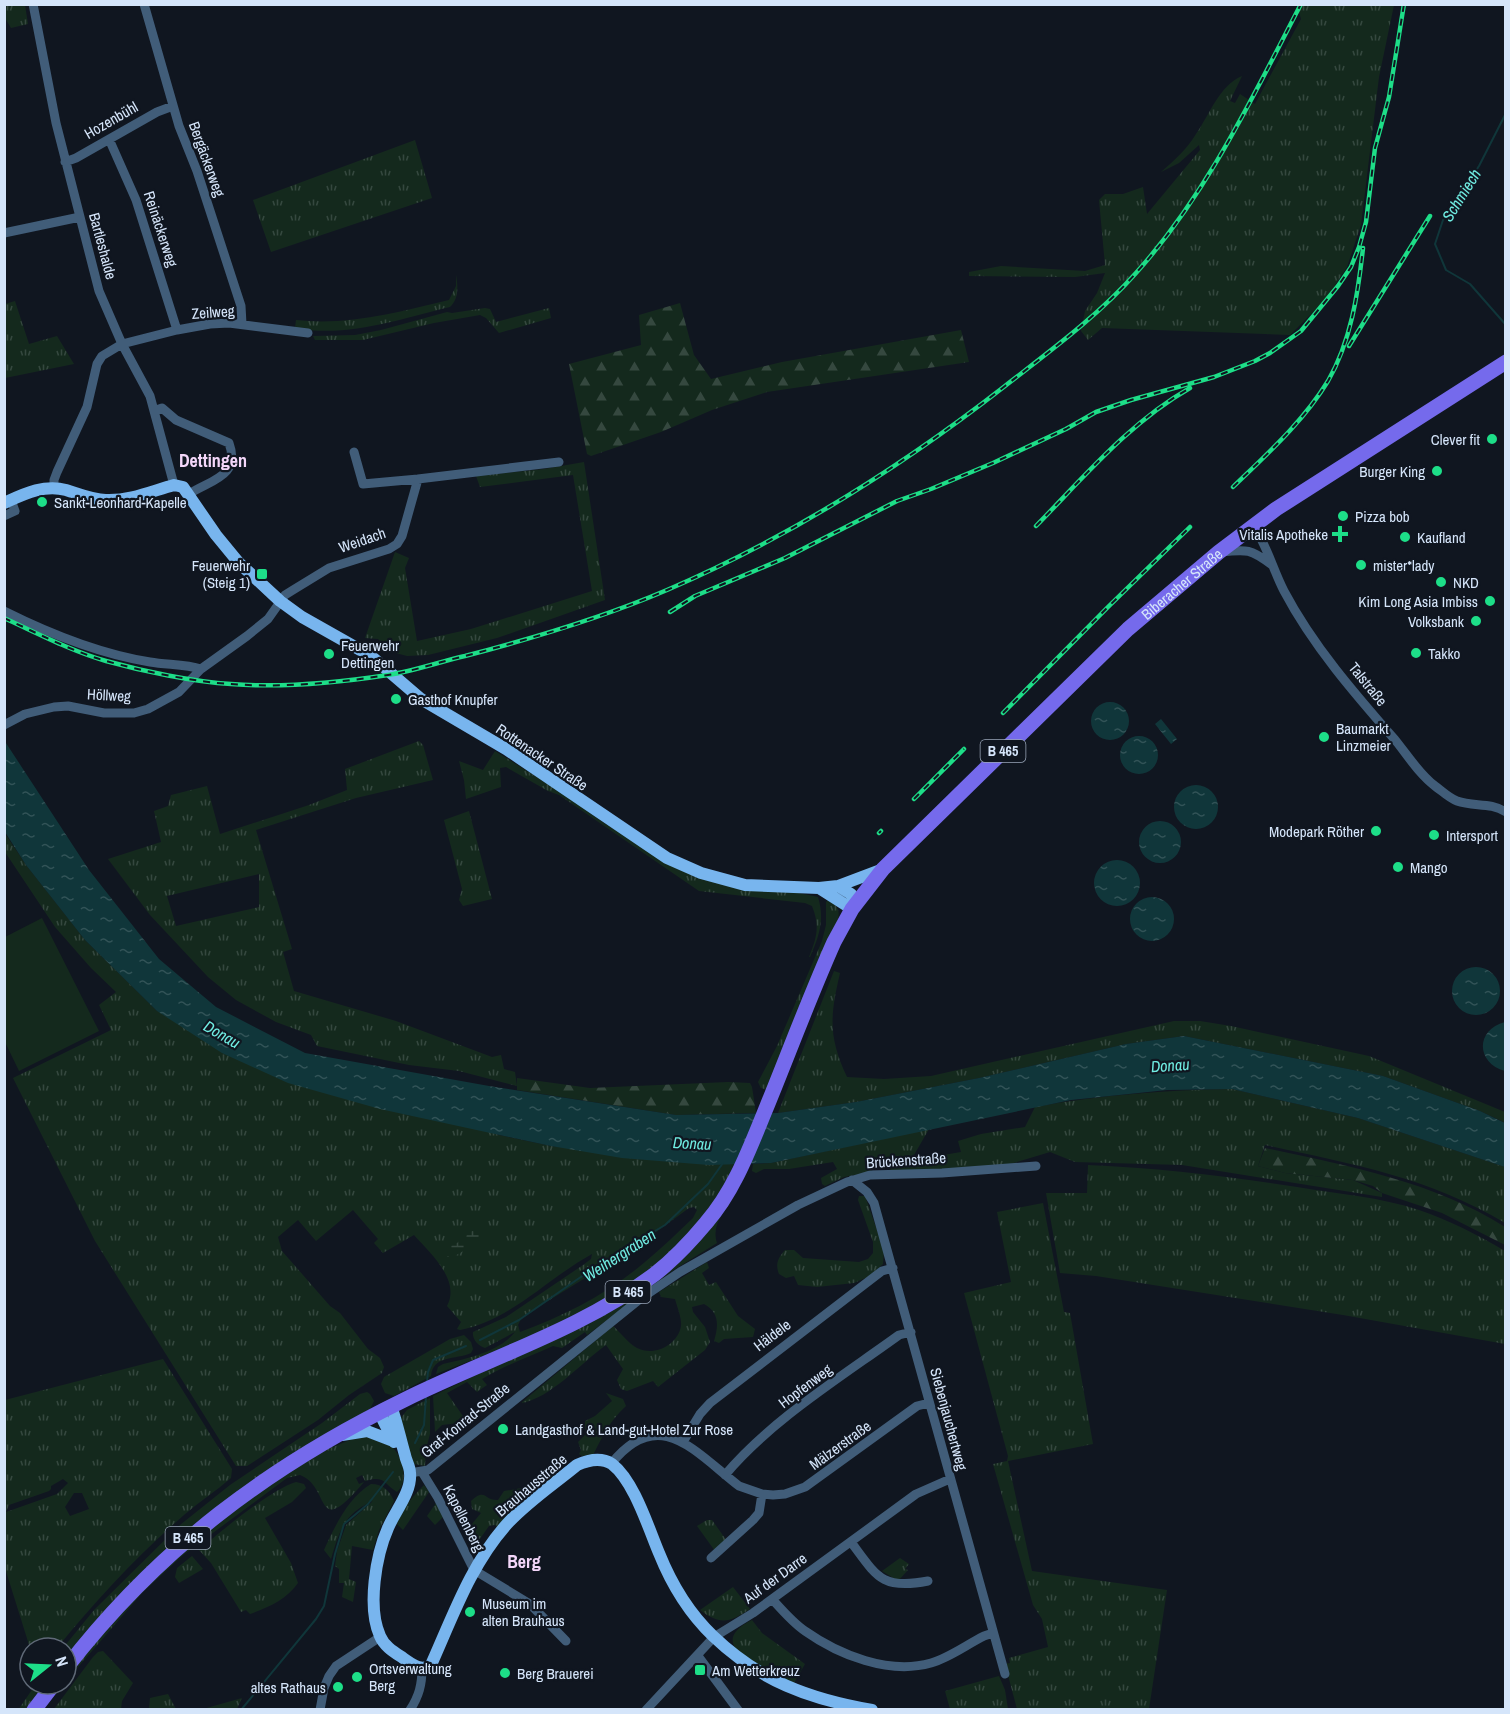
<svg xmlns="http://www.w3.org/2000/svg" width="1510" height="1714" font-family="'Archivo Narrow',sans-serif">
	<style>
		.grass { fill: url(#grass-tufts); fill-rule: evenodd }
		.forest { fill: url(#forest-firs) }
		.wetland { fill: url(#wetland-marsh) }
		.pitch { fill: #14291d }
		.water { fill: url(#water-ripples) }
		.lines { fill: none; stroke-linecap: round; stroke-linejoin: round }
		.stream { stroke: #10363a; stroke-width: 2 }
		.street { stroke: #415d79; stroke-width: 9 }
		.secondary { stroke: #78b5ee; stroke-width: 12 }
		.primary { stroke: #756aec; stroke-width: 15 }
		.rail-casing { stroke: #1dde88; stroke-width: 4.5 }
		.rail { stroke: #101620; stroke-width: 2; stroke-dasharray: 7; stroke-linecap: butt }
		.poi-dot { fill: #1dde88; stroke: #101620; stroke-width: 2 }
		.labels { text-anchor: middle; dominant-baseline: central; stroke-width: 4.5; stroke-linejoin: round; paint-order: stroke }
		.shield { fill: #101620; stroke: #9aa7b9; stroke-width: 1.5 }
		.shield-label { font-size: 14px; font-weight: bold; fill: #d5e5fa }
		.street-label { font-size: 15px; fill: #d5e5fa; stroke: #101620 }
		.poi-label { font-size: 15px; fill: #d5e5fa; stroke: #101620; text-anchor: start }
		.water-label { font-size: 16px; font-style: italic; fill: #70ede3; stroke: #101620 }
		.quarter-label { font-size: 18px; font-weight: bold; fill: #f4d7fa; stroke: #101620 }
	</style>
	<defs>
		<pattern id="grass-tufts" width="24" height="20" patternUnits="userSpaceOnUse" patternTransform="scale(1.5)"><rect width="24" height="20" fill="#14291d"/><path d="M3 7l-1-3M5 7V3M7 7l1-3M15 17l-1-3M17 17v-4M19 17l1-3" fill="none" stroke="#35483f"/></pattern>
		<pattern id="forest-firs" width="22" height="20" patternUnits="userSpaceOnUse" patternTransform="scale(1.5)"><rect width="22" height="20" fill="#14291d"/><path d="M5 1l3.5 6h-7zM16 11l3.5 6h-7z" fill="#35483f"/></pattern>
		<pattern id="wetland-marsh" width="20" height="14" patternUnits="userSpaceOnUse" patternTransform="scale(1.5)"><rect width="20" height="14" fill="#14291d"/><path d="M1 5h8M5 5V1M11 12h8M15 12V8" fill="none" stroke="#35483f"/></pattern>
		<pattern id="water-ripples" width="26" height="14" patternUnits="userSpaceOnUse" patternTransform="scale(1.5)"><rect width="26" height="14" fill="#10363a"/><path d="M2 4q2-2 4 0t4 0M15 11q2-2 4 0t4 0" fill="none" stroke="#325357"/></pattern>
	</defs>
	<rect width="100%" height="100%" fill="#101620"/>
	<path class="grass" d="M5,4L25,5L28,24L11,28L5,18Z
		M1297,5H1394L1379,77L1361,225L1347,267L1326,299L1290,335L1102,328L1088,340L1081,331L1085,311L1097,293L1105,273L1075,277L969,276V272L1001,266L1085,271L1105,265L1099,200L1105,194H1123L1143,187L1147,214L1200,150L1199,145L1179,163L1161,172C1174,161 1187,149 1196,134C1210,114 1219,86 1242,76L1230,101L1235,103L1240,94L1255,104L1301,19Z
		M415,140L432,198L271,252L253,200Z
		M456,275C458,286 459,299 450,307C400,319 347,338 295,328L296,320C348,326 399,312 449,300L456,286Z
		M15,301L29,344L57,336L74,364L5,378V304Z
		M485,308L490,309L496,322L549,308L551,318L499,333L486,318L480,315L434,323L363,340H315L313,336L355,335L381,330L447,312L452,313Z
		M584,462L605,600L497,638L428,655L407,656L392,652L378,639L365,638L395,552L409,558L405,568L417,641L471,629L592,591L573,475L480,487L476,476L544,469Z
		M419,741L423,745L433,780L356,798L256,830L292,949L283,952L294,991L396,1021L492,1057L501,1055L504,1069L515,1072L517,1086L459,1071L409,1065L317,1046L311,1035L276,1022L236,1000L208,977L150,915L108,859L161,842L154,811L168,806L171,795L207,786L220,834L309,805L347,790L345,769ZM259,874V907L176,926L167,896Z
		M495,751L556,789L604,823L661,858L697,878L738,888L799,893L818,897C825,920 819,936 810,957H809C817,937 820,926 812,906L805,903L699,891L559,795L548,791L506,767L500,768L501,787L466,799L464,780L459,761L483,770Z
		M469,811L492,899L463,906L459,900L462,889L444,820Z
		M4,832L26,865L85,940L157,1011L499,1135L551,1146L686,1162L734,1164C687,1283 546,1331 436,1374L438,1367L443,1364C468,1358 499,1352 515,1332L485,1348C478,1346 472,1339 473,1332L506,1317L583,1265L591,1259L592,1254C548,1278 511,1320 460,1330L457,1329L461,1322L447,1306C461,1280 430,1253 414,1235L383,1253L374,1243L378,1239L353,1210L316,1241L298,1220L278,1237L282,1251L330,1306L340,1313L368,1349L380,1358L384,1367L382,1373L349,1395L318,1420L247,1466H236L95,1241L13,1078L111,1030L99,1005L116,992L91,968L55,927L5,852ZM694,1207L697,1210L693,1218C677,1233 662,1248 645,1262C609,1293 564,1316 520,1332L518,1325L522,1317L637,1246L689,1208Z
		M828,900C840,907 840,911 837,925L767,1090L761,1088L758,1082L777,1046L822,941L826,925V902Z
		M834,971L840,973C830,1016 828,1036 847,1077L884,1079L931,1076L1174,1021H1200L1231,1026L1369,1056L1505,1112L1506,1123L1480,1111L1383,1076L1184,1036L1126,1044L979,1078L856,1102L778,1113Z
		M1232,1089L1358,1118L1505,1167V1223C1428,1177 1351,1164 1265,1145L1258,1166L1285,1173L1353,1180L1382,1193V1197L1182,1165L1075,1162L1050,1152L1007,1165L891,1172L890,1166L882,1162L880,1157L875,1158L874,1164H869L872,1172L844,1177L825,1186L822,1184L821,1178L837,1169L833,1162L789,1169H764L756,1173L752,1171L753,1164L771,1163L929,1129L914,1155L920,1159L961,1152L958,1141L981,1134L1025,1127L1035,1107C1100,1095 1166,1090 1232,1089Z
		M1088,1165C1159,1168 1227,1176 1297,1187C1338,1194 1380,1197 1419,1210C1449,1220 1478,1235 1505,1251V1344L1343,1315L1096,1276L1060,1273L1046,1193H1087Z
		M859,1196H865L884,1250L883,1264L870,1276L854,1283L817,1287L798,1285L794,1276L786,1278L779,1274C775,1264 778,1258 785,1250H794L803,1258L859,1262L868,1259L873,1253V1242L858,1200Z
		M734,1197C724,1213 711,1224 717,1243L672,1271L587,1335L585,1332L562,1348L553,1346C529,1357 505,1365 482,1379L487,1385L477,1392L467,1382L447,1393L467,1422L442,1425L435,1432L433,1396L608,1311Z
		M1043,1203L1064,1312L1070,1313L1093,1444L1008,1461L1032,1571L1167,1590L1149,1709H1017L1005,1664L1010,1663L1009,1658L1048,1647L1042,1619L1033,1605L993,1464L1007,1461L1008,1456L964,1293L1011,1282L997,1212Z
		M707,1262L709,1268L702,1273L709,1285L716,1282L738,1316L755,1329L753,1337L724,1339L719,1343L714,1341C719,1325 719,1312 704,1304L692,1307L693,1312L705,1327L710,1342L705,1350L658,1387L653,1381L627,1391L621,1389L617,1380L623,1369L606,1345C582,1362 550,1399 521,1403L613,1326C621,1333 628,1343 637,1348C654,1357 678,1345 681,1326C682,1318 677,1307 675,1299L661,1297L659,1292Z
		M464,1335L471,1342L473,1349L471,1353C455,1360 433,1355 431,1376L394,1396L385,1393L381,1384L384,1377L450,1339Z
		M163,1359L232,1469L231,1478C216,1491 199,1502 184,1515C138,1555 96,1600 57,1648H30L5,1568V1400ZM63,1479L68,1483L57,1494L6,1512L9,1505L49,1491L51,1489V1486ZM74,1493H82L89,1509L70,1516L65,1507Z
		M367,1392L370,1394L374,1401L370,1409L274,1467L66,1659V1648H63L94,1610L180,1525L230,1485L322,1423L360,1394Z
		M606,1393L623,1399L626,1406C609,1422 604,1434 593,1455L582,1456L579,1454L581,1450L578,1442L585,1435V1421L595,1416L612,1401Z
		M430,1398V1434L426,1449L425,1466L414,1464L412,1460L400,1419L407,1410Z
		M370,1436C377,1439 386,1443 392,1447C403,1457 409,1482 397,1492C383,1483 385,1475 365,1481L362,1475L356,1478L359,1484L364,1482C313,1542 332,1487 300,1475L287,1478L183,1555L143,1592L66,1681V1674L149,1581L257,1491L322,1451L358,1437Z
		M549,1469L556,1475L498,1528L495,1525L489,1526L477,1543L474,1544L467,1530L481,1513L472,1509L471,1501C486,1487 484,1501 498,1500L504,1491C525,1488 535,1486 549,1469Z
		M296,1482L304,1484L306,1488L292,1502L265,1518L291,1563L298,1583C286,1600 269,1607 250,1614L246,1610L241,1612L211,1563L199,1550C221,1531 270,1490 296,1482Z
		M371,1484C383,1484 390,1491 394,1501L379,1530L373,1550L352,1546L349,1579L356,1582L353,1602L342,1597L344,1583H339V1569L335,1566L337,1551L346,1525L373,1501C344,1513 339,1532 331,1559L324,1550C335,1526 348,1498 371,1484Z
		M424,1485L429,1492L403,1530L397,1524C402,1509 413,1496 424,1485Z
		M436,1503L443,1517L435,1525L427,1516Z
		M707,1520H712L727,1541L715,1551L697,1526Z
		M192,1556L203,1569L179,1583L175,1577L177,1568Z
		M900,1558L909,1564L905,1569L908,1570L898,1581L882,1571Z
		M733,1587L750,1609C729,1623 720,1625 700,1610Z
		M752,1620L762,1633L805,1664L794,1683C769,1671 699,1646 752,1620Z
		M103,1651L133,1683L122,1701L121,1709H54L93,1657L98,1652Z
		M999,1676L1005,1690L1008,1709H950L945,1691Z
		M36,1684H47L27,1709L18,1710Z
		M168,1694L176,1709H149L150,1698Z
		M242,1698L237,1709H203Z"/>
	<path class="forest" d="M680,303L694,355L711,379L782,362L961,330L969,362L767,392L712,410L661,432L591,456L587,454L569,364L641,345L639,315Z
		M517,1078L590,1088L728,1082L750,1083L752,1087L756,1113L676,1115L517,1090Z
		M1265,1148C1348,1166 1432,1181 1505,1227V1245L1442,1213L1382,1193L1373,1186L1353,1180L1285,1173L1258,1166Z"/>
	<path class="wetland" d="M472,1231L482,1233V1240L453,1257H448L444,1253V1249L457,1243Z"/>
	<path class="pitch" d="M42,918L99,1031L19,1071L5,1042V937Z"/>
	<path class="water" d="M1091 721a19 19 0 1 1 38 0a19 19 0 1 1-38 0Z
		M1161,719L1177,739L1171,744L1155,724Z
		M1120 755a19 19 0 1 1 38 0a19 19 0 1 1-38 0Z
		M4,740L89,870L159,959L216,1007L305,1053L489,1086L676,1115L778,1113L856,1102L979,1078L1126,1044L1184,1036L1383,1076L1480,1111L1505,1123V1167L1358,1118L1232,1089L1167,1090L1071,1100L771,1163L709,1165L622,1158L551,1146L380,1109L288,1083L222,1053L157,1011L85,940L26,865L5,832Z
		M1174 807a22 22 0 1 1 44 0a22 22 0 1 1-44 0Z
		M1139 842a21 21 0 1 1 42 0a21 21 0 1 1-42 0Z
		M1094 883a23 23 0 1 1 46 0a23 23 0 1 1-46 0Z
		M1130 919a22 22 0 1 1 44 0a22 22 0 1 1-44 0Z
		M1452 991a24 24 0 1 1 48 0a24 24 0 1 1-48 0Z
		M1505,1022H1506L1505,1071C1476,1063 1475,1030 1505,1022Z"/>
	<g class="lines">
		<path class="stream" d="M1506,113L1479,166L1443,220L1435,244L1446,270L1470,284L1506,325
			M480,1340L519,1320L598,1265L665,1225L708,1184L723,1163
			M427,1382L428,1372L433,1360L466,1346
			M415,1443L424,1425L426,1397
			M241,1710L316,1619L324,1606L335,1554L344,1524L368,1504L393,1472"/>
		<path class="street" d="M33,4L56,123L99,291L122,344L150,396L174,485
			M144,4L179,126L197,171L241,306L242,324
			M109,139L136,200L177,330
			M65,162L76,158L157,112L173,106
			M4,233L80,217
			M156,410L162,408L176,420L229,443C241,476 211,480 189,494
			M354,452L363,484L418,479
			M54,489V480L57,472L87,407L97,364L102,356L122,344L177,330L210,324L229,323L308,333
			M4,516L15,511L11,500
			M1253,525C1267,545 1273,570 1284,591C1313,646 1355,694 1396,741C1408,756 1420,775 1435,786C1442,791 1449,798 1457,801C1474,807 1490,802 1506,812
			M1221,552C1247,549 1251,549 1272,565
			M4,611C50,634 100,654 150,662C167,665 185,664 201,669
			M4,725L25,714L54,707L68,706L104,713H134L148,709L179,692L201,669L247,636L268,619L285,595L293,590L329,568L389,549L397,544L402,536L418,479L559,462
			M852,1180L867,1192L874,1203L1005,1674
			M683,1442L700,1414L710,1403L882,1271L893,1268
			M611,1464C659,1404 695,1452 739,1486L762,1494L773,1495L785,1494L805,1487L917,1406L929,1403
			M422,1472L438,1498L474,1570L530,1604L566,1641
			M410,1473L428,1470L640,1299L680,1272L798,1205L847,1182L870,1175L942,1173L1036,1166
			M725,1475C770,1421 841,1377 899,1335L911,1332
			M851,1542C877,1577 882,1590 928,1581
			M711,1558L753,1520L759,1513L762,1494
			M772,1599C782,1610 793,1623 805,1631C839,1655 889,1675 931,1663C949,1658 966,1645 984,1636L993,1633
			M698,1656L738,1710
			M320,1710L324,1688L329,1676L336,1666L380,1637
			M410,1710C419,1696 422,1685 422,1668
			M646,1710L714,1637L753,1613L916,1494L950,1479"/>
		<path class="secondary" d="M4,503C24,494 44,484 66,490C79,494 93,500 106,500C130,501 152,491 174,485L183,487L216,535L239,563L280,601L302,617L371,656L421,699L506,749L667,858L701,873L745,885L819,888L838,886L851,894L856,903
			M838,886L883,869
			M819,888L852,909
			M391,1406C397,1422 400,1438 405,1455C406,1461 410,1466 410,1473C412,1492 395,1511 388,1528C376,1555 367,1607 380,1636C384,1646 394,1652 403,1658C412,1664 421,1672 431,1665C453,1616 471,1564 507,1524C527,1502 554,1484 577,1465C588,1460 601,1457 612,1464C634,1481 648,1527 659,1553C671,1583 689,1613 713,1636C760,1681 809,1699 872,1710
			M379,1412L394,1442
			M342,1435L367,1431L393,1441"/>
		<g class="primary">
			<path id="s1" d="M66,1668C159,1548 269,1466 404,1400C488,1358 581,1330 655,1274C674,1259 691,1241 706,1223C734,1191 749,1150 765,1111C788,1055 809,998 834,942L852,909L883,869L1128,629L1219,552L1276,509L1506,362"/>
			<path d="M34,1710L54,1684"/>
		</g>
		<defs>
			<path id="rail" d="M1349,346L1430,216
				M1233,487C1267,454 1303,422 1328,381C1351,341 1358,294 1363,248
				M1036,526C1084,477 1130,422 1190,388
				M670,612L695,596L785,558L897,501L931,489L993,463L1066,429L1096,412L1131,400L1214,377L1255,361L1270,353L1301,331L1338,286L1351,267L1359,247L1366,222L1375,148L1389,97L1404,4
				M4,618C37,633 71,651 106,661C142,671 194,682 231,684C283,688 336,683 388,675C414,671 439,662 465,656C534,638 602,618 667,590C788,538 901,467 1005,386C1050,351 1098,316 1136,273C1207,194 1252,98 1301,4
				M1003,713L1108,607L1190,527
				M914,799L964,749
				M879,833L881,831"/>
		</defs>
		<use href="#rail" class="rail-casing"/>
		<use href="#rail" class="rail"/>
	</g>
	<g class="poi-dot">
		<circle cx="1492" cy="439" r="6"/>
		<circle cx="1437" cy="471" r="6"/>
		<circle cx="42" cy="502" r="6"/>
		<circle cx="1343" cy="516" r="6"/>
		<path d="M1337 525h6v6h6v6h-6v6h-6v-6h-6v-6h6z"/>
		<circle cx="1405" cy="537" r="6"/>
		<circle cx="1361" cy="565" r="6"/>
		<rect x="256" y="568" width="12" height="12" rx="3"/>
		<circle cx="1441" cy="582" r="6"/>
		<circle cx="1490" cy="601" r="6"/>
		<circle cx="1476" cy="621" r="6"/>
		<circle cx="1416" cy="653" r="6"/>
		<circle cx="329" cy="654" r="6"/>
		<circle cx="396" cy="699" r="6"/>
		<circle cx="1324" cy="737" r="6"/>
		<circle cx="1376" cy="831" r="6"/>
		<circle cx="1434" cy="835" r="6"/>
		<circle cx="1398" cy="867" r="6"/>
		<circle cx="503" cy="1429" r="6"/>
		<circle cx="470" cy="1612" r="6"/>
		<rect x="694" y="1664" width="12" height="12" rx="3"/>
		<circle cx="505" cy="1673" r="6"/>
		<circle cx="357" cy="1677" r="6"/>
		<circle cx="338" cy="1687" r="6"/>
	</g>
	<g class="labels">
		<g class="shield">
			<rect x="980.5" y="740" width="45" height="22" rx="4.5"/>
			<rect x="605.5" y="1281" width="45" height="22" rx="4.5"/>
			<rect x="165.5" y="1527" width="45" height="22" rx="4.5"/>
		</g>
		<g class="shield-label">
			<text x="1003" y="751">B 465</text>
			<text x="628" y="1292">B 465</text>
			<text x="188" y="1538">B 465</text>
		</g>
		<g class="street-label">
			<text transform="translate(111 120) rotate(-30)">Hozenbühl</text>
			<text transform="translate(207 159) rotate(70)">Bergäckerweg</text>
			<text transform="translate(161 229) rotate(72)">Reinäckerweg</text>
			<text transform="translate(103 246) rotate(75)">Bartleshalde</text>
			<text transform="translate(213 312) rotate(-4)">Zeilweg</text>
			<text transform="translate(362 540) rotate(-19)">Weidach</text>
			<text stroke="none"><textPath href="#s1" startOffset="1600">Biberacher Straße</textPath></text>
			<text transform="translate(1368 684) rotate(51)">Talstraße</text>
			<text transform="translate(109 695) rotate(3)">Höllweg</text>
			<text transform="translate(542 757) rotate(34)">Rottenacker Straße</text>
			<text transform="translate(906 1160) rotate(-4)">Brückenstraße</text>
			<text transform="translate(772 1335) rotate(-37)">Häldele</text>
			<text transform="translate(805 1386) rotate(-37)">Hopfenweg</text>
			<text transform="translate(949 1419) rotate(75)">Siebenjauchertweg</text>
			<text transform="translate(465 1420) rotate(-39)">Graf-Konrad-Straße</text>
			<text transform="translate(840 1445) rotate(-36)">Mälzerstraße</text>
			<text transform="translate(531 1485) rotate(-40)">Brauhausstraße</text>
			<text transform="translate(464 1518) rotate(63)">Kapellenberg</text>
			<text transform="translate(775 1578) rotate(-36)">Auf der Darre</text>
		</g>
		<g class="poi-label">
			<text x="1480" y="439" text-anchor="end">Clever fit</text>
			<text x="1425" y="471" text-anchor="end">Burger King</text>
			<text x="54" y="502">Sankt-Leonhard-Kapelle</text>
			<text x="1355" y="516">Pizza bob</text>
			<text x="1328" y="534" text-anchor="end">Vitalis Apotheke</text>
			<text x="1417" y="537">Kaufland</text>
			<text x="250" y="565" text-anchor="end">Feuerwehr<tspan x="250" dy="17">(Steig 1)</tspan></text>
			<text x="1373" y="565">mister*lady</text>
			<text x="1453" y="582">NKD</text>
			<text x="1478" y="601" text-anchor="end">Kim Long Asia Imbiss</text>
			<text x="1464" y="621" text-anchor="end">Volksbank</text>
			<text x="341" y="645">Feuerwehr<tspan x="341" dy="17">Dettingen</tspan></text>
			<text x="1428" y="653">Takko</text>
			<text x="408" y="699">Gasthof Knupfer</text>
			<text x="1336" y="728">Baumarkt<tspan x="1336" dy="17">Linzmeier</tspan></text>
			<text x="1364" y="831" text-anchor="end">Modepark Röther</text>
			<text x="1446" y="835">Intersport</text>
			<text x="1410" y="867">Mango</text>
			<text x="515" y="1429">Landgasthof &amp; Land-gut-Hotel Zur Rose</text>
			<text x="482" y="1603">Museum im<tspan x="482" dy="17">alten Brauhaus</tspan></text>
			<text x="369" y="1668">Ortsverwaltung<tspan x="369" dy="17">Berg</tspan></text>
			<text x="712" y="1670">Am Wetterkreuz</text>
			<text x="517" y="1673">Berg Brauerei</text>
			<text x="326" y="1687" text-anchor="end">altes Rathaus</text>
		</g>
		<g class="water-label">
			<text transform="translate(1461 195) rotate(-58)">Schmiech</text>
			<text transform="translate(222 1034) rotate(30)">Donau</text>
			<text transform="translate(1170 1065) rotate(-4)">Donau</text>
			<text transform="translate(692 1143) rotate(3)">Donau</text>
			<text transform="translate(619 1255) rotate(-33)">Weihergraben</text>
		</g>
		<g class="quarter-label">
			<text x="213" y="460">Dettingen</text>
			<text x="524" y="1561">Berg</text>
		</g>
	</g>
	<rect width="1510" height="1714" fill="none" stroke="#d5e5fa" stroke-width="12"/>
	<g transform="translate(48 1666) rotate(72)"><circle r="28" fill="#101620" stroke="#5f6977" stroke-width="1.5"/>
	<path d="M0-4.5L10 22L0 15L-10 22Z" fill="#1dde88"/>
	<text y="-9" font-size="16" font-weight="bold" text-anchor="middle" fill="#d5e5fa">N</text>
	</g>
</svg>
